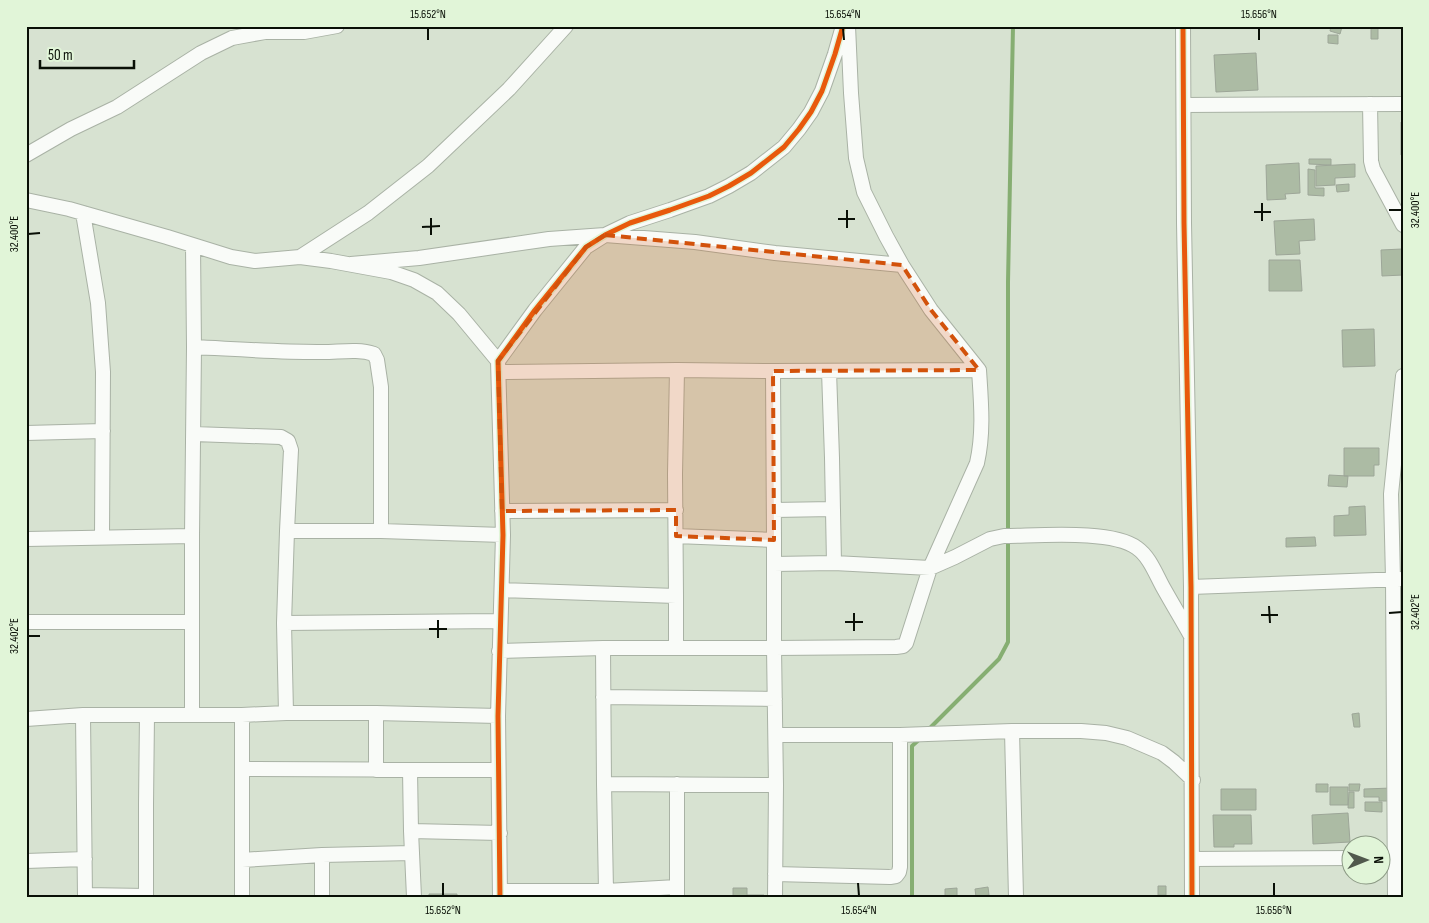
<svg xmlns="http://www.w3.org/2000/svg" width="1429" height="923" font-family="'Sofia Sans Condensed',sans-serif">
	<style>
		.lines { fill: none; stroke-linecap: round; stroke-linejoin: round }
		.stream { stroke: #86ae72; stroke-width: 4 }
		.building { fill: #acbba4; stroke: #9da698 }
		.minor-casing { stroke: #a9b2a5; stroke-width: 16 }
		.minor { stroke: #f9fbf8; stroke-width: 14 }
		.cycleway-casing { stroke: #e1f5d8; stroke-width: 8 }
		.cycleway { stroke: #e8590c; stroke-width: 5 }
		.marked { fill: #d2520b; fill-opacity: 0.2; stroke: #d2520b; stroke-width: 4; stroke-dasharray: 10 6; stroke-linejoin: round }
		.ticks { fill: none; stroke: #090f06; stroke-width: 2 }
		.neatline { fill: none; stroke: #090f06; stroke-width: 2 }
		.ticks-label { font-size: 12px; text-anchor: middle; fill: #090f06 }
	</style>
	<rect width="100%" height="100%" fill="#d7e2d1"/>
	<g class="lines">
		<path class="stream" d="M1008,533V282L1013,26
			M929,729L999,659L1008,642V540
			M912,897V746L921,738"/>
	</g>
	<path class="building" d="M1331,26L1342,27L1340,34L1330,31Z
		M1371,26H1378V39H1371Z
		M1328,35H1338V44L1328,43Z
		M1256,53L1258,90L1216,92L1214,55Z
		M1401,122H1403V155H1401Z
		M1309,159H1331V165L1309,164Z
		M1299,163L1300,193L1285,194L1286,199L1267,200L1266,165Z
		M1355,164V177L1335,178V185L1316,186V166Z
		M1308,169L1315,170V188H1324V196L1308,195Z
		M1349,184V191L1337,192L1336,185Z
		M1314,219L1315,240L1299,241L1300,254L1276,255L1274,221Z
		M1402,249L1403,275L1382,276L1381,250Z
		M1269,260H1300L1302,291H1269Z
		M1374,329L1375,366L1343,367L1342,330Z
		M1344,448H1379V465H1374V476H1344Z
		M1329,475L1348,476L1347,487L1328,486Z
		M1365,506L1366,535L1334,536V516L1349,515V507Z
		M1315,537L1316,546L1286,547V538Z
		M1359,713L1360,727H1354L1352,714Z
		M1316,784H1328V792H1316Z
		M1349,784H1360L1359,791H1349Z
		M1330,787H1348V805H1330Z
		M1392,788L1393,801H1379V797H1364V789Z
		M1221,789H1256V810H1221Z
		M1349,792H1354V808H1348Z
		M1365,802H1382V812L1365,811Z
		M1348,813L1350,842L1313,844L1312,815Z
		M1213,815H1251L1252,844H1234V847H1214Z
		M1158,886H1166V895H1158Z
		M988,887L989,895L976,897L975,889Z
		M733,888H747V895H764V897H733Z
		M957,888V897H945V889Z
		M429,894H457V897H429Z"/>
	<g class="lines">
		<defs>
			<path id="minor" d="M848,26L851,93L856,158L864,192L886,236L902,265L931,310L979,370
				M1183,26L1184,223L1191,587L1192,897
				M1370,104L1371,161L1373,169L1403,225
				M1184,105L1403,104
				M26,155L71,129L117,107L201,53L232,38L265,32H304L337,26
				M26,200L69,209L167,237L231,257L255,261L300,257L331,261L391,272L414,280L437,293L459,314L498,361
				M83,213L98,303L103,372L102,537
				M300,257L368,213L428,166L509,89L566,26
				M351,264L419,258L549,239L605,235L695,242L775,253L902,265
				M194,347C235,349 276,352 317,352C336,353 356,348 374,354L377,360L381,387V531
				M677,370L773,371L774,540
				M829,371L832,458L834,563
				M499,372L677,370L675,474L676,596
				M26,433L103,431
				M194,434L281,437L288,441L291,450L287,531L284,623L286,713
				M774,510L833,509
				M502,511L676,510
				M287,531H381L503,535
				M676,536L774,540V648L896,647L903,646L906,643L930,568L977,463C984,432 981,401 979,370L773,371
				M26,539L192,536
				M774,564L834,563L930,568L955,557L990,539L1004,536C1036,536 1112,529 1137,548C1150,557 1156,575 1164,589C1173,605 1182,620 1191,636
				M1191,587L1403,579
				M502,590L676,596V648
				M26,622H192
				M284,623L500,621
				M499,651L603,648H774L776,785L604,784L603,648
				M603,697L775,699
				M376,713V770
				M83,715L85,897
				M192,715V536L194,347L193,246
				M242,715V897
				M26,719L83,715H242L286,713H376L498,716
				M1012,731L1016,897
				M776,735H900L1012,731H1081L1106,733L1127,738L1162,753L1174,762L1193,780
				M242,769L498,770
				M410,770L411,831L414,897
				M604,784L606,891
				M411,831L500,833
				M1192,859L1352,858
				M242,860L322,855
				M26,861L85,859
				M775,874L890,877L896,876L899,872L900,867V735
				M500,891H606L677,887
				M85,895L146,896
				M677,896V784
				M146,897V804L147,715
				M322,897V855L412,853
				M500,897L498,716L503,535L498,361L535,310L586,247L605,235L630,223L670,210L709,196L729,186L751,173L784,147L799,129L811,112L822,91L835,54L843,26
				M775,897L776,785
				M1395,897L1393,579L1391,494L1403,376"/>
		</defs>
		<use href="#minor" class="minor-casing"/>
		<use href="#minor" class="minor"/>
		<defs>
			<path id="cycleway" d="M1183,26L1184,223L1191,587L1192,897
				M500,897L498,716L503,535L498,361L535,310L586,247L605,235L630,223L670,210L709,196L729,186L751,173L784,147L799,129L811,112L822,91L835,54L843,26"/>
		</defs>
		<use href="#cycleway" class="cycleway-casing"/>
		<use href="#cycleway" class="cycleway"/>
	</g>
	<path class="marked" d="M605,235L902,265L931,310L979,370L773,371L774,540L676,536V510L502,511L498,361L586,247Z"/>
	<path class="ticks" d="M428,28V40M843,28L844,40M1259,28V40M1262,203V221M847,210V228M1389,210H1402M1254,212H1271M431,218V235M838,219H855M422,227L440,226M28,234L40,233M1269,606L1270,623M854,613V631M1389,613L1402,612M1261,615H1278M438,620V638M845,622H863M429,629H447M28,636H40M443,883V896M858,883L859,896M1274,883V896"/>
	<rect width="1429" height="923" fill="none" stroke="#e1f5d8" stroke-width="55"/>
	<g transform="translate(1366 860) rotate(89)"><circle r="24" fill="#e1f5d8" stroke="#8b9984"/>
	<path d="M0-4L9 19L0 12L-9 19Z" fill="#51594d"/>
	<text y="-8" font-size="14" font-weight="bold" text-anchor="middle" fill="#090f06">N</text>
	</g>
	<path d="M40 60v8h94v-8" fill="none" stroke="#090f06" stroke-width="2.5"/>
	<text x="48" y="60" font-size="15" fill="#090f06" stroke="#e1f5d8" stroke-width="4" paint-order="stroke">50 m</text>
	<rect x="28" y="28" width="1374" height="868" class="neatline"/>
	<g class="ticks-label">
		<text x="428" y="18">15.652°N</text>
		<text x="843" y="18">15.654°N</text>
		<text x="1259" y="18">15.656°N</text>
		<text transform="translate(1415 210) rotate(-90)" y="4">32.400°E</text>
		<text transform="translate(14 234) rotate(-90)" y="4">32.400°E</text>
		<text transform="translate(1415 612) rotate(-90)" y="4">32.402°E</text>
		<text transform="translate(14 636) rotate(-90)" y="4">32.402°E</text>
		<text x="443" y="914">15.652°N</text>
		<text x="859" y="914">15.654°N</text>
		<text x="1274" y="914">15.656°N</text>
	</g>
</svg>
